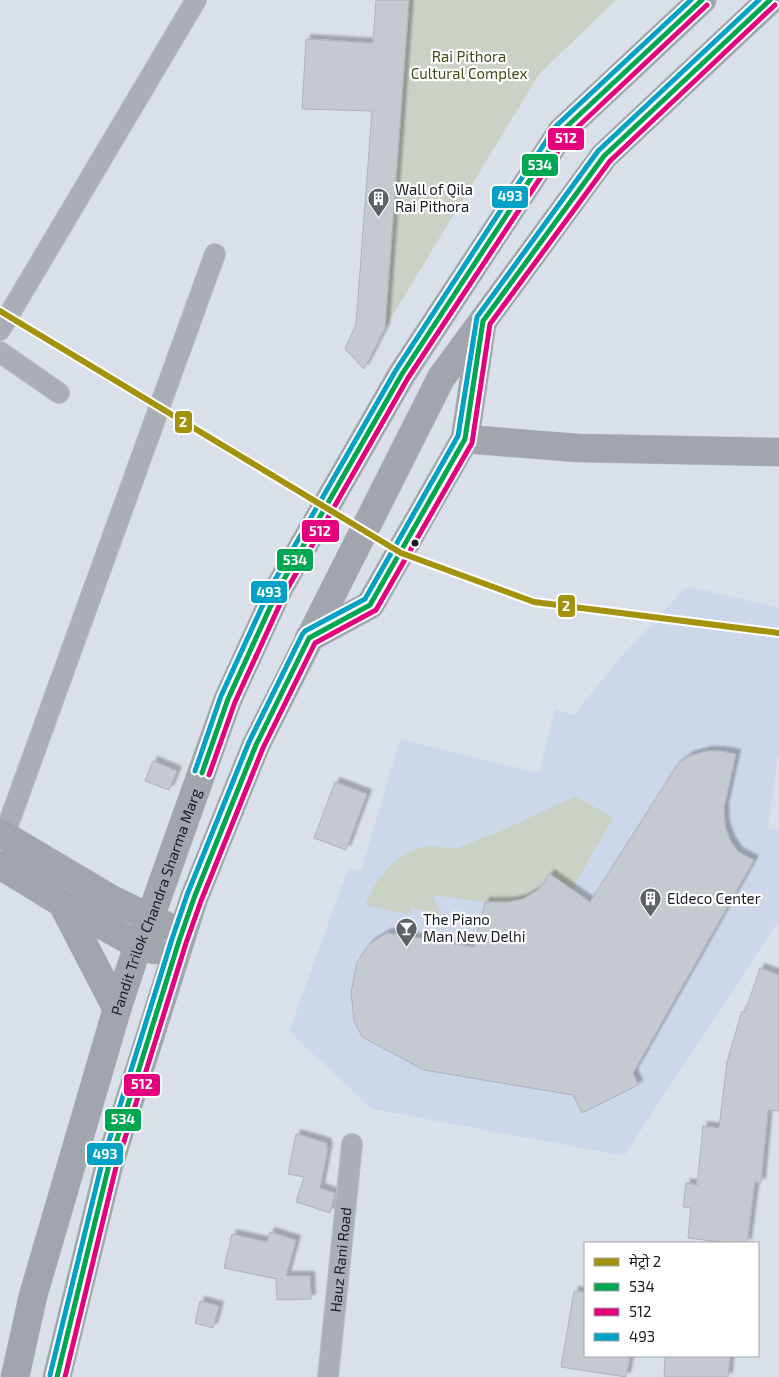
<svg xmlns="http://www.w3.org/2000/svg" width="779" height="1377" font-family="'Exo 2','Noto Sans Devanagari',sans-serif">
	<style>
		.built { fill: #ccd8ea }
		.green { fill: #cad1c5 }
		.building { fill: #c5cad1; stroke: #afb3bb; filter: url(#shadow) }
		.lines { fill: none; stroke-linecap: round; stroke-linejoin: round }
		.street-casing { stroke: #b9bec5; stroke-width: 22 }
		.secondary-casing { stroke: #b9bec5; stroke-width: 29 }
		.street { stroke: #aaafb6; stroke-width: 20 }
		.secondary { stroke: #a0a5ae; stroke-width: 28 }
		.bus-1-casing { stroke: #fff; stroke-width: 9 }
		.bus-2-casing { stroke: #fff; stroke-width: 9 }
		.bus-3-casing { stroke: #fff; stroke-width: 9 }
		.bus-1 { stroke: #00a651; stroke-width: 5 }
		.bus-2 { stroke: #e5007d; stroke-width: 5 }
		.bus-3 { stroke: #01a2c6; stroke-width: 5 }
		.metro-1-casing { stroke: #fff; stroke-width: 10 }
		.metro-1 { stroke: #a3920e; stroke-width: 6 }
		.bus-dot { fill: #1a1e24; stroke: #fff; stroke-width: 2 }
		.labels { text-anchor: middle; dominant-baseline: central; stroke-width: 4.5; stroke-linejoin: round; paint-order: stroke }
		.park-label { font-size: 15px; fill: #424e18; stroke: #fff }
		.poi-label { font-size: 15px; fill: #1a1e24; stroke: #fff; text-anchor: start }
		.street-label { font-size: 15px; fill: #1a1e24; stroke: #fff }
		.line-badge { stroke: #fff; stroke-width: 2 }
		.badge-label { font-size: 14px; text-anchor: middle; font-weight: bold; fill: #fff }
	</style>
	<defs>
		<filter id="shadow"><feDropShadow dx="4.5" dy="-4.5" stdDeviation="1" flood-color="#0004"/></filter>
	</defs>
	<rect width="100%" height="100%" fill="#dae0ea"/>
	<path class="built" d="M692,587L779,608V752L768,828L779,830V920L624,1156L372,1109L289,1032L348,868L361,871L400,739L539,773L555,709L574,715L620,658L684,589Z"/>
	<path class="green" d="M409,0H616L539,74L385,328Z
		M576,796L613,818L572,889L550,874C543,883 536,892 525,898C506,908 455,898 433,895L441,915L410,907L412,915L365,905C377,877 397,850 430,846C440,845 451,851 460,847C500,833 538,813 576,796Z"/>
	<path class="building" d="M376,0H409L385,328L364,369L345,349L356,324L372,111L302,109L306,39L373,43Z
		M707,751H721L736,754L724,808L725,826L730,840L738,852L754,860L633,1073L638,1085L582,1113L573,1095L424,1070L362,1037L354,1021L351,993L357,962L369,944L387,933L474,947L485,902H508L523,899L538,890L550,874L590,902L677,765L689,756Z
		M153,761L177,771L169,790L145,781Z
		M335,782L367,794L346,850L314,838Z
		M760,968L779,975V1111L768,1110L761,1183L755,1182L747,1243H729L688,1238L691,1208L683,1207L686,1183L697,1185L703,1126L719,1128L727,1062L742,1011L745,1012Z
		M296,1134L327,1143L326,1147H328L320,1188L335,1193L330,1213L296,1202L304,1177L288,1174Z
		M270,1232L296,1240L286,1276H310L311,1299L277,1300L276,1279L224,1268L232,1234L267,1242Z
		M574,1291L585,1292V1356H630L626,1377L561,1367Z
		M200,1301L219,1306L213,1328L195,1323Z
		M665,1356H730L728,1377H664Z"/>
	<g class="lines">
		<defs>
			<g id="street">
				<path d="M0,330L196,0"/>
				<path d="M0,352L59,393"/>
				<path d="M4,836L215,254"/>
				<path id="s1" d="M328,1377L352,1144"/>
			</g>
			<g id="secondary">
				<path d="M465,439L578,448L779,452"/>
				<path d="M309,638L370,605L465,439L482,325"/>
				<path d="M0,833L111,899L167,926"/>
				<path d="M0,865L62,903L138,945L154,950"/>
				<path d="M62,903L117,1009"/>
				<path id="s2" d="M15,1377L33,1296L117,1009L138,945L150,918L228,699L279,588L402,374L562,131L702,0"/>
				<path d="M57,1377L109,1165L194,898L256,745L441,378L604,156L770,0"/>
			</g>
		</defs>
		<use href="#street" class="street-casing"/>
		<use href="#secondary" class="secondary-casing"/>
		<use href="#street" class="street"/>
		<use href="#secondary" class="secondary"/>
		<defs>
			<path id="bus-1" d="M202,773L228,699L279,588L402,374L562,131L702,0
				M57,1377L109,1165L179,941L194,898L256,745L309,638L370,605L465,439L483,321L604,156L770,0"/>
			<path id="bus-2" d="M209,775L235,702L286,591L408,378L568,136L707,5
				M65,1377L116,1167L186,943L201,901L263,748L315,643L376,610L472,443L490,324L610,161L775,5"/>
			<path id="bus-3" d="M195,771L221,696L272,585L396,370L556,126L691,0
				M50,1375L102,1163L172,939L187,895L249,742L302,635L305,631L365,599L458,436L477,317L598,151L759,0"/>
		</defs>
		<use href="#bus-1" class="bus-1-casing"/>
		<use href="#bus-2" class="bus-2-casing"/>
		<use href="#bus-3" class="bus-3-casing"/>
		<use href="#bus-1" class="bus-1"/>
		<use href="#bus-2" class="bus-2"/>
		<use href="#bus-3" class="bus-3"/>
		<defs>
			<path id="metro-1" d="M0,311L401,553L534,602L779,633"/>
		</defs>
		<use href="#metro-1" class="metro-1-casing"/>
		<use href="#metro-1" class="metro-1"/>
	</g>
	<defs>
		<symbol id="building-pin" viewBox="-11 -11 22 30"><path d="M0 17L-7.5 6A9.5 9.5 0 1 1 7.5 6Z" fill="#5d6269" stroke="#fff"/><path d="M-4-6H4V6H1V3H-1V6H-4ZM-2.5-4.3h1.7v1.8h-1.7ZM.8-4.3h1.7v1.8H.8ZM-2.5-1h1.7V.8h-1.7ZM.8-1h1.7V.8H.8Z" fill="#fff"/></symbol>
		<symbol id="bar-pin" viewBox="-11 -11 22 30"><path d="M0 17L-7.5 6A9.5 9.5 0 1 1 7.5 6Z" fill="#5d6269" stroke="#fff"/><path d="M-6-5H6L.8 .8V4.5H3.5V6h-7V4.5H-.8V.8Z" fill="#fff"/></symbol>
	</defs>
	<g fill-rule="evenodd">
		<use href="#building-pin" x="366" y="186" width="25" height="34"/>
		<use href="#building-pin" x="638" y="886" width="25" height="34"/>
		<use href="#bar-pin" x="394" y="916" width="25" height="34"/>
	</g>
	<circle class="bus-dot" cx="415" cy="543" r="4.5"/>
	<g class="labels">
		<g class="park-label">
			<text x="469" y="56">Rai Pithora<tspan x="469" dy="17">Cultural Complex</tspan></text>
		</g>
		<g class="poi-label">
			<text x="395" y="189">Wall of Qila<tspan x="395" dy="17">Rai Pithora</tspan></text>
			<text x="667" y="898">Eldeco Center</text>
			<text x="423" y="919">The Piano<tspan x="423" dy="17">Man New Delhi</tspan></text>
		</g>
		<g class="street-label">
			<text stroke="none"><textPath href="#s2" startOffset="496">Pandit Trilok Chandra Sharma Marg</textPath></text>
			<text stroke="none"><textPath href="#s1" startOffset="118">Hauz Rani Road</textPath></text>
		</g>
	</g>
	<g class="line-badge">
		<rect x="547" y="127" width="38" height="24" rx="5" fill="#e5007d"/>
		<rect x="521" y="153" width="38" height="24" rx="5" fill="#00a651"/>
		<rect x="491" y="185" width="38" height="24" rx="5" fill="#01a2c6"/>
		<rect x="174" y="410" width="19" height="24" rx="5" fill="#a3920e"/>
		<rect x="301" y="519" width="39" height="24" rx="5" fill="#e5007d"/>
		<rect x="276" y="548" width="38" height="24" rx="5" fill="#00a651"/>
		<rect x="250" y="580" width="38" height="24" rx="5" fill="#01a2c6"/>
		<rect x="557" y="594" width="19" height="24" rx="5" fill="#a3920e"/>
		<rect x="123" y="1073" width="38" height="24" rx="5" fill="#e5007d"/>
		<rect x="104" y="1108" width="38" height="24" rx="5" fill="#00a651"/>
		<rect x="86" y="1142" width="38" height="24" rx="5" fill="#01a2c6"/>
	</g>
	<g class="badge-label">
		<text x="566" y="143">512</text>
		<text x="540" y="170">534</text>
		<text x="510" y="201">493</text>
		<text x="183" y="427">2</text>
		<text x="320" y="536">512</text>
		<text x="295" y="565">534</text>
		<text x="269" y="597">493</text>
		<text x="566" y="611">2</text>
		<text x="142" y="1089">512</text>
		<text x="123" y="1124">534</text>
		<text x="105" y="1159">493</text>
	</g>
	<rect x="584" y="1242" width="175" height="115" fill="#ffffff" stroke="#a3a5a7"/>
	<rect x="594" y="1258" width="25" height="8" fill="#a3920e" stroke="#a3a5a7"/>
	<text x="629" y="1267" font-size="15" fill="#1a1e24">मेट्रो 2</text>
	<rect x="594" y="1283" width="25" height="8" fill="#00a651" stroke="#a3a5a7"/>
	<text x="629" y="1292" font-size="15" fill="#1a1e24">534</text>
	<rect x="594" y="1308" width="25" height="8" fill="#e5007d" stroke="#a3a5a7"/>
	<text x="629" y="1317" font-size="15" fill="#1a1e24">512</text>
	<rect x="594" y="1333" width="25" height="8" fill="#01a2c6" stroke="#a3a5a7"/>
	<text x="629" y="1342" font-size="15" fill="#1a1e24">493</text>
</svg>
